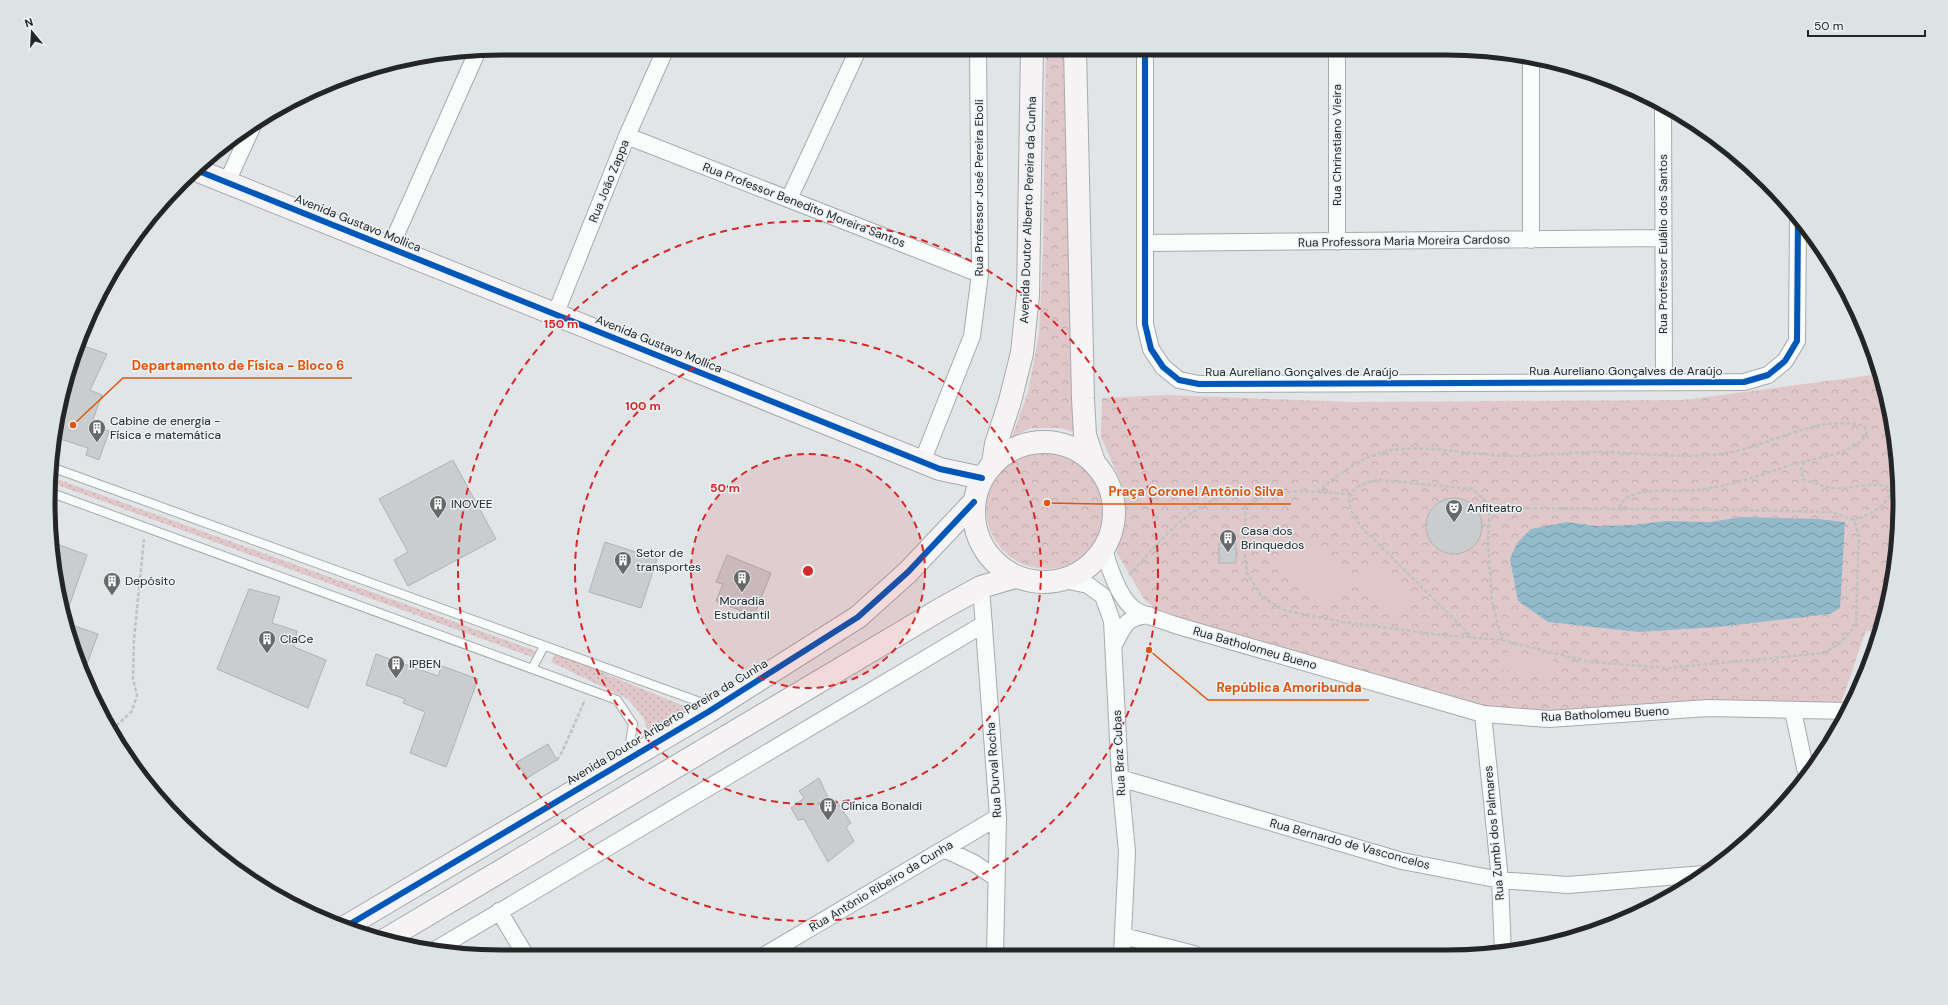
<svg xmlns="http://www.w3.org/2000/svg" width="1948" height="1005" font-family="'DM Sans',sans-serif">
	<style>
		.grass { fill: url(#grass-dots) }
		.forest { fill: url(#forest-crowns) }
		.pitch { fill: #e0c8ca }
		.water { fill: url(#water-waves) }
		.building { fill: #c9cdce; stroke: #b0b2b4 }
		.lines { fill: none; stroke-linecap: round; stroke-linejoin: round }
		.lane-casing { stroke: #a7aaac; stroke-width: 10 }
		.street-casing { stroke: #a7aaac; stroke-width: 18 }
		.secondary-casing { stroke: #a7aaac; stroke-width: 24 }
		.path { stroke: #c1c2c2; stroke-width: 2.5; stroke-dasharray: 4 2; stroke-linecap: butt }
		.lane { stroke: #fafbfb; stroke-width: 8 }
		.street { stroke: #fafbfb; stroke-width: 16 }
		.secondary { stroke: #f6f3f4; stroke-width: 22 }
		.cycleway-casing { stroke: #ecf3f6; stroke-width: 8 }
		.cycleway { stroke: #0057b8; stroke-width: 6 }
		.ring { fill: none; stroke: #d62828; stroke-width: 2; stroke-dasharray: 7 5 }
		.labels { text-anchor: middle; dominant-baseline: central; stroke-width: 3; stroke-linejoin: round; paint-order: stroke }
		.street-label { font-size: 12px; fill: #232526; stroke: #ecf3f6 }
		.poi-label { font-size: 12px; fill: #232526; stroke: #ecf3f6; text-anchor: start }
		.rim { fill: none; stroke: #232526; stroke-width: 5 }
		.centre { fill: #d62828; stroke: #ecf3f6; stroke-width: 2 }
		.ring-label { font-size: 12px; text-anchor: middle; font-weight: bold; fill: #d62828; stroke: #ecf3f6; stroke-width: 3; stroke-linejoin: round; paint-order: stroke }
		.leader { fill: none; stroke: #de560d; stroke-width: 1.5 }
		.callout-dot { fill: #de560d; stroke: #ecf3f6; stroke-width: 1.5 }
		.callout-label { font-size: 13px; text-anchor: middle; font-weight: bold; fill: #de560d; stroke: #ecf3f6; stroke-width: 3; stroke-linejoin: round; paint-order: stroke }
	</style>
	<defs>
		<pattern id="grass-dots" width="8" height="8" patternUnits="userSpaceOnUse"><rect width="8" height="8" fill="#e0c8ca"/><path d="M2 2h.1M6 6h.1" fill="none" stroke="#c0acad" stroke-width="1.8" stroke-linecap="round"/></pattern>
		<pattern id="forest-crowns" width="20" height="18" patternUnits="userSpaceOnUse"><rect width="20" height="18" fill="#e0c8ca"/><path d="M2 6a3 3 0 1 1 6 0M12 15a3 3 0 1 1 6 0" fill="none" stroke="#c0acad"/></pattern>
		<pattern id="water-waves" width="16" height="10" patternUnits="userSpaceOnUse"><rect width="16" height="10" fill="#93bacb"/><path d="M0 5q4-4 8 0t8 0" fill="none" stroke="#7897a5"/></pattern>
	</defs>
	<rect width="100%" height="100%" fill="#e1e5e7"/>
	<path class="grass" d="M57,479L536,651L532,657L55,484Z
		M555,653L691,709L649,734L643,717L628,699L551,662Z"/>
	<path class="forest" d="M1046,49H1070L1075,433L1061,428H1031L1012,437L1028,392L1039,334L1043,250Z
		M1880,374L1896,443L1899,532L1885,620L1880,631H1866C1856,656 1850,682 1839,707L1576,712L1488,708L1274,645L1164,616L1144,599L1117,553L1125,492L1101,437L1102,398L1166,395L1352,402L1683,400Z
		M986 508a61 61 0 1 1 122 0a61 61 0 1 1-122 0Z"/>
	<path class="pitch" d="M1303,532L1352,580L1322,610L1274,561Z
		M1381,562L1418,601L1395,622L1358,584Z
		M1503,652L1556,661L1553,678L1500,669Z"/>
	<path class="water" d="M1742,517L1818,519L1845,522L1840,608L1830,614L1718,627L1639,632L1548,622L1518,601L1510,559L1517,543L1531,529L1567,522L1597,526L1633,525L1665,521L1710,522Z"/>
	<path class="building" d="M78,344L107,354L90,390L102,395L91,425L109,431L99,460L86,455L88,448L54,437L57,414Z
		M453,460L496,539L408,586L394,560L408,552L379,499Z
		M1426 526a28 28 0 1 1 56 0a28 28 0 1 1-56 0Z
		M51,542L87,555L65,618L52,562Z
		M605,542L657,559L641,608L589,592Z
		M1219,543H1236V563H1219Z
		M727,555L771,573L754,616L716,601L723,584L716,582Z
		M249,589L280,597L272,623L297,631L294,647L326,660L308,708L217,669Z
		M66,623L98,634L87,664L77,660L72,648Z
		M376,654L438,676L442,666L478,679L446,767L410,753L425,712L403,703L405,699L366,685Z
		M548,744L557,760L527,778L517,762Z
		M819,778L830,802L836,800L851,823L846,827L854,841L828,862L804,819L798,820L791,808L804,798L799,791Z"/>
	<g class="lines">
		<defs>
			<path id="lane" d="M51,467L700,702L715,700
				M50,482L57,469
				M49,492L617,700L633,724L628,755
				M532,669L544,646"/>
			<path id="street" d="M1145,49V324L1151,349L1163,367L1179,380L1199,384L1744,382L1768,375L1785,361L1797,341L1798,218
				M1337,49V242
				M1531,58V240
				M1663,105L1664,382
				M627,136L980,274
				M227,182L254,123
				M789,199L859,48
				M1145,243L1663,238
				M390,248L478,50
				M555,315L627,136L666,48
				M922,462L972,336L980,274L978,48
				M1104,549C1109,567 1119,601 1137,611C1149,617 1162,620 1175,625L1483,714L1549,719L1708,708L1849,711
				M1064,580L1088,585L1103,596L1112,621L1120,778L1127,852L1122,954
				M981,587L998,817L995,955
				M1114,645C1124,626 1125,617 1149,615
				M1793,711L1807,777
				M1483,714L1500,880L1503,953
				M1120,778L1402,861L1500,880L1568,885L1704,874
				M944,849L974,863L996,878
				M499,911L526,956
				M1123,936L1194,954
				M435,950L984,624
				M765,955L998,817"/>
			<path id="secondary" d="M1075,49L1083,398L1085,435L1094,462
				M196,170L940,469L982,478
				M974 512a70 70 0 1 1 140 0a70 70 0 1 1-140 0Z
				M993,463L996,444L1010,401L1022,353L1028,295L1032,49
				M345,927L708,712L858,617L908,572L974,502
				M383,941L941,609L981,587L1015,577"/>
		</defs>
		<use href="#lane" class="lane-casing"/>
		<use href="#street" class="street-casing"/>
		<use href="#secondary" class="secondary-casing"/>
		<path class="path" d="M1805,462L1801,469L1803,479C1814,483 1825,488 1836,488C1855,489 1870,481 1889,487L1890,495C1882,509 1869,515 1854,520
			M1317,492C1340,473 1363,455 1393,450C1432,445 1470,455 1508,456C1536,457 1565,452 1593,452C1635,452 1678,459 1720,454C1768,448 1816,413 1864,426L1867,433C1865,435 1864,438 1862,440C1848,453 1824,457 1806,461C1769,471 1735,486 1697,490C1676,492 1650,488 1630,496C1624,499 1621,503 1619,509
			M1351,494L1299,491L1268,494L1246,506L1244,545L1247,573L1262,597L1284,610L1343,622L1441,635L1502,640L1590,662L1668,668L1825,653L1842,641L1856,625L1859,535L1854,520L1832,512L1735,510L1511,508L1490,506L1473,489L1380,480C1366,481 1345,488 1350,507C1352,514 1358,522 1362,528L1472,637
			M1490,506L1488,542L1492,601L1502,640
			M1129,575C1155,547 1191,501 1231,495C1243,493 1256,494 1268,494
			M112,730L132,711L137,695L133,679L134,639L144,539
			M557,760L562,752L585,700"/>
		<use href="#lane" class="lane"/>
		<use href="#street" class="street"/>
		<use href="#secondary" class="secondary"/>
		<defs>
			<path id="cycleway" d="M1145,49V324L1151,349L1163,367L1179,380L1199,384L1744,382L1768,375L1785,361L1797,341L1798,218
				M196,170L940,469L982,478
				M345,927L708,712L858,617L908,572L974,502"/>
		</defs>
		<use href="#cycleway" class="cycleway-casing"/>
		<use href="#cycleway" class="cycleway"/>
	</g>
	<circle cx="808" cy="571" r="117" fill="#d62828" fill-opacity=".12"/>
	<g class="ring">
		<circle cx="808" cy="571" r="117"/>
		<circle cx="808" cy="571" r="233"/>
		<circle cx="808" cy="571" r="350"/>
	</g>
	<defs>
		<symbol id="building-pin" viewBox="-11 -11 22 30"><path d="M0 17L-7.5 6A9.5 9.5 0 1 1 7.5 6Z" fill="#66686a" stroke="#ecf3f6"/><path d="M-4-6H4V6H1V3H-1V6H-4ZM-2.5-4.3h1.7v1.8h-1.7ZM.8-4.3h1.7v1.8H.8ZM-2.5-1h1.7V.8h-1.7ZM.8-1h1.7V.8H.8Z" fill="#fff"/></symbol>
		<symbol id="theatre-pin" viewBox="-11 -11 22 30"><path d="M0 17L-7.5 6A9.5 9.5 0 1 1 7.5 6Z" fill="#66686a" stroke="#ecf3f6"/><path d="M-5-5.5Q0-4 5-5.5V0Q5 5 0 6Q-5 5-5 0ZM-3.3-2.5H-1v1.5H-3.3ZM1-2.5H3.3v1.5H1ZM-2.8 1Q0 5.5 2.8 1Z" fill="#fff"/></symbol>
	</defs>
	<g fill-rule="evenodd">
		<use href="#building-pin" x="87" y="418" width="20" height="27"/>
		<use href="#building-pin" x="428" y="494" width="20" height="27"/>
		<use href="#theatre-pin" x="1444" y="498" width="20" height="27"/>
		<use href="#building-pin" x="1218" y="528" width="20" height="27"/>
		<use href="#building-pin" x="613" y="550" width="20" height="27"/>
		<use href="#building-pin" x="732" y="568" width="20" height="27"/>
		<use href="#building-pin" x="102" y="571" width="20" height="27"/>
		<use href="#building-pin" x="257" y="629" width="20" height="27"/>
		<use href="#building-pin" x="386" y="654" width="20" height="27"/>
		<use href="#building-pin" x="818" y="796" width="20" height="27"/>
	</g>
	<g class="labels">
		<g class="street-label">
			<text transform="translate(1337 145) rotate(-90)">Rua Chrinstiano Vieira</text>
			<text transform="translate(609 181) rotate(-68)">Rua João Zappa</text>
			<text transform="translate(979 188) rotate(-90)">Rua Professor José Pereira Eboli</text>
			<text transform="translate(804 205) rotate(21)">Rua Professor Benedito Moreira Santos</text>
			<text transform="translate(1028 210) rotate(-88)">Avenida Doutor Alberto Pereira da Cunha</text>
			<text transform="translate(358 223) rotate(22)">Avenida Gustavo Mollica</text>
			<text transform="translate(1404 241) rotate(-1)">Rua Professora Maria Moreira Cardoso</text>
			<text transform="translate(1663 244) rotate(-90)">Rua Professor Eulálio dos Santos</text>
			<text transform="translate(659 344) rotate(22)">Avenida Gustavo Mollica</text>
			<text x="1626" y="371">Rua Aureliano Gonçalves de Araújo</text>
			<text x="1302" y="372">Rua Aureliano Gonçalves de Araújo</text>
			<text transform="translate(1255 648) rotate(16)">Rua Batholomeu Bueno</text>
			<text transform="translate(1605 714) rotate(-3)">Rua Batholomeu Bueno</text>
			<text transform="translate(667 722) rotate(-31)">Avenida Doutor Ariberto Pereira da Cunha</text>
			<text transform="translate(1119 753) rotate(-93)">Rua Braz Cubas</text>
			<text transform="translate(994 770) rotate(-94)">Rua Durval Rocha</text>
			<text transform="translate(1494 833) rotate(-95)">Rua Zumbi dos Palmares</text>
			<text transform="translate(1350 844) rotate(15)">Rua Bernardo de Vasconcelos</text>
			<text transform="translate(881 886) rotate(-31)">Rua Antônio Ribeiro da Cunha</text>
		</g>
		<g class="poi-label">
			<text x="110" y="421">Cabine de energia -<tspan x="110" dy="14">Física e matemática</tspan></text>
			<text x="451" y="504">INOVEE</text>
			<text x="1467" y="508">Anfiteatro</text>
			<text x="1241" y="531">Casa dos<tspan x="1241" dy="14">Brinquedos</tspan></text>
			<text x="636" y="553">Setor de<tspan x="636" dy="14">transportes</tspan></text>
			<text x="125" y="581">Depósito</text>
			<text x="742" y="601" text-anchor="middle">Moradia<tspan x="742" dy="14">Estudantil</tspan></text>
			<text x="280" y="639">ClaCe</text>
			<text x="409" y="664">IPBEN</text>
			<text x="841" y="806">Clínica Bonaldi</text>
		</g>
	</g>
	<path d="M0 0H1948V1005H0ZM502 55H1446A447 447 0 0 1 1893 502V503A447 447 0 0 1 1446 950H502A447 447 0 0 1 55 503V502A447 447 0 0 1 502 55Z" fill="#dce3e5" fill-rule="evenodd"/>
	<path class="rim" d="M502 55H1446A447 447 0 0 1 1893 502V503A447 447 0 0 1 1446 950H502A447 447 0 0 1 55 503V502A447 447 0 0 1 502 55Z"/>
	<circle cx="808" cy="571" r="6" class="centre"/>
	<g class="ring-label">
		<text x="561" y="328">150 m</text>
		<text x="643" y="410">100 m</text>
		<text x="725" y="492">50 m</text>
	</g>
	<path class="leader" d="M73 425L123 378H352M1047 503L1100 504H1291M1149 650L1208 700H1369"/>
	<g class="callout-dot">
		<circle cx="73" cy="425" r="4"/>
		<circle cx="1047" cy="503" r="4"/>
		<circle cx="1149" cy="650" r="4"/>
	</g>
	<g class="callout-label">
		<text x="238" y="370">Departamento de Física - Bloco 6</text>
		<text x="1196" y="496">Praça Coronel Antônio Silva</text>
		<text x="1289" y="692">República Amoribunda</text>
	</g>
	<g transform="translate(32 32) rotate(342)" stroke="#ecf3f6" stroke-width="3" paint-order="stroke">
	<path d="M0-3L7 15L0 10L-7 15Z" fill="#232526"/>
	<text y="-6" font-size="11" font-weight="bold" text-anchor="middle" fill="#232526">N</text>
	</g>
	<path d="M1808 30v6h117v-6" fill="none" stroke="#232526" stroke-width="2"/>
	<text x="1814" y="30" font-size="12" fill="#232526" stroke="#ecf3f6" stroke-width="3" paint-order="stroke">50 m</text>
</svg>
